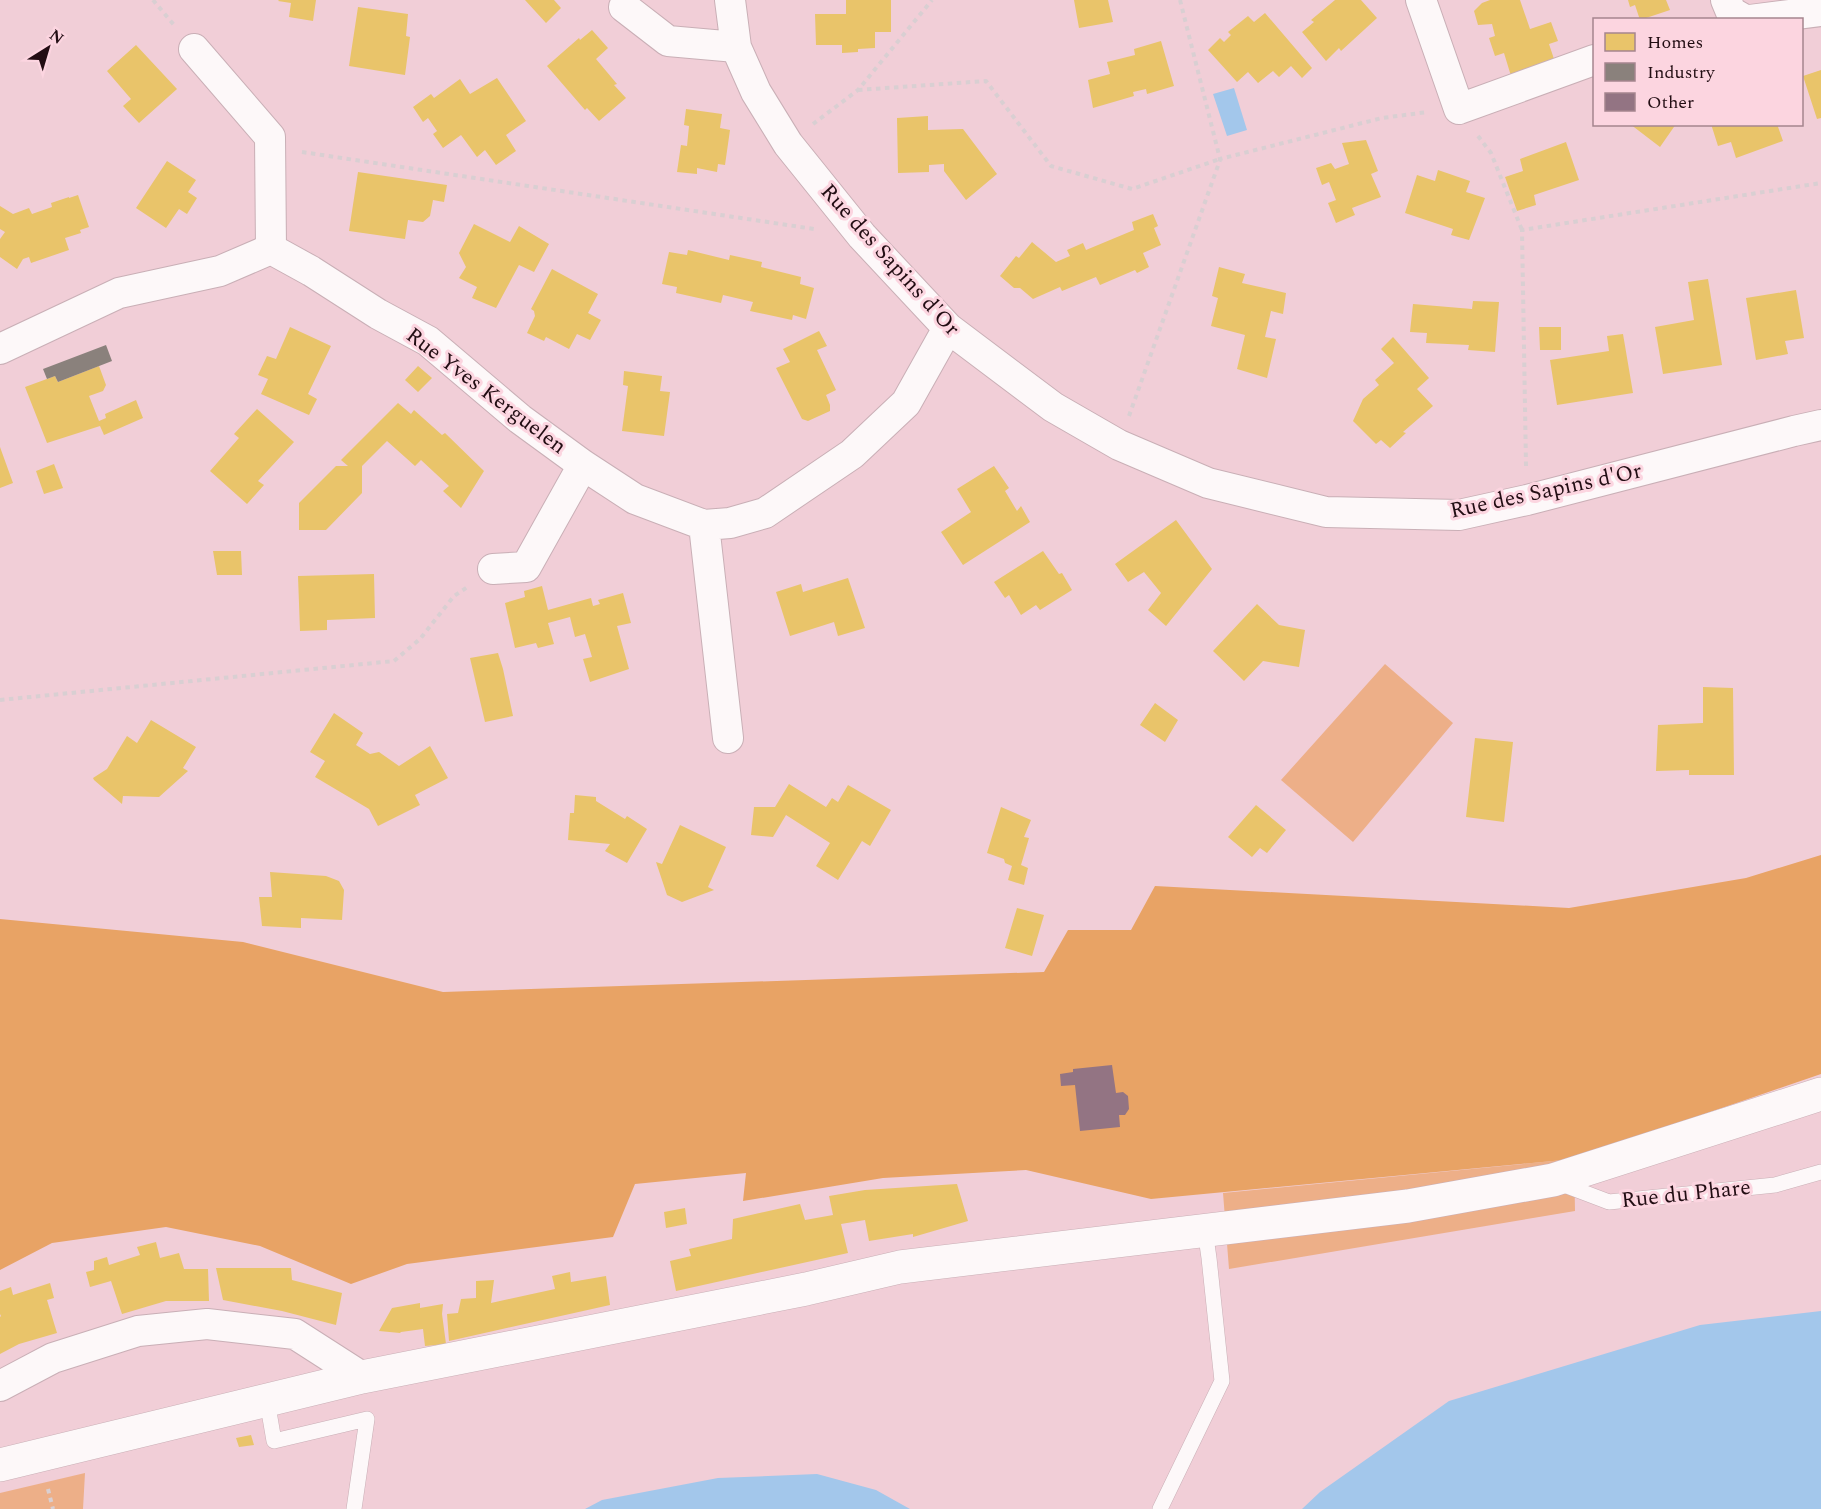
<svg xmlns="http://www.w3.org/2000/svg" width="1821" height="1509" font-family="Spectral,serif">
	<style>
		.green { fill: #edaf88 }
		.forest { fill: #e8a365 }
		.water { fill: #a3c7eb }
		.homes { fill: #e9c46a }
		.industry { fill: #8a817c }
		.building { fill: #937483 }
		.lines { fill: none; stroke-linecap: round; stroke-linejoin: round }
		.service-casing { stroke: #c9afb6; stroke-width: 16 }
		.minor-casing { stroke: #c9afb6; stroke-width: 32 }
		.tertiary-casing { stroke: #c9afb6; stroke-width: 34 }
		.path { stroke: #d9cfd2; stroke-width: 4; stroke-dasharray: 4.5 4.5; stroke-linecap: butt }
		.service { stroke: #fdf8f9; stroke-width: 15 }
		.minor { stroke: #fdf8f9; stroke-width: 30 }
		.tertiary { stroke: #fdf8f9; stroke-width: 33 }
		.labels { text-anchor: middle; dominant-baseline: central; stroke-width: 6; stroke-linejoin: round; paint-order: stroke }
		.street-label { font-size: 22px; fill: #220d13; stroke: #fcd5e0 }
	</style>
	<rect width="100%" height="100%" fill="#f1ced7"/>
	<path class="green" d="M1385,664L1453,723L1353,842L1281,780Z
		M1574,1159L1575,1211L1229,1269L1223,1193Z
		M85,1473L83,1509H0V1493Z"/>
	<path class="forest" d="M1821,855V1074L1574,1159L1151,1199L1026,1170L883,1178L743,1201L746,1173L635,1184L613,1237L407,1264L351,1284L260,1246L166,1227L52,1243L0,1270V919L243,942L443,992L1044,972L1068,930H1131L1155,886L1569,908L1746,878Z"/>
	<path class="water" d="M1234,88L1247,130L1227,136L1213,94Z
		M1821,1311V1509H1302L1320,1492L1449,1401L1700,1325Z
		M817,1474L876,1490L910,1509H585L602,1500L718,1478Z"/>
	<path class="homes" d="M279,0H316L313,21L289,17L291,3L278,1Z
		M525,0H554L561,8L546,23Z
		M846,0H891V32H875V48L858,49V52L842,53V45H816L815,14H846Z
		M1074,0H1108L1113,22L1079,28Z
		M1335,0H1361L1377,18L1341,51L1339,48L1326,61L1302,32L1314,22L1311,20Z
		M1490,0H1520L1530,29L1551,22L1558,41L1549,44L1555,62L1511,76L1504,53L1495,56L1489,38L1495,36L1492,24L1478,25L1474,11L1482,3Z
		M1628,0H1666L1670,10L1640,20L1635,5L1630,7Z
		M358,7L408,14L406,36L410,37L405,75L349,66Z
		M1265,13L1312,68L1302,78L1291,66L1279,77L1273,71L1258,83L1248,72L1237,82L1208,50L1220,38L1224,42L1231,35L1228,32L1248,16L1254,22Z
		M592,30L608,48L596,59L617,84L614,85L626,98L599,121L587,108L585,110L547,66L579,38L580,40Z
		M1161,41L1174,86L1147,94L1146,89L1133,92L1134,96L1093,108L1088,80L1110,74L1107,62L1135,55L1134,49Z
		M136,45L177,89L139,123L123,106L131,99L107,71Z
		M1821,70V118L1817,119L1803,76Z
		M497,78L526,121L506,135L516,151L496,165L485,150L477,157L461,135L443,148L433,134L437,131L428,118L423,122L413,107L431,94L434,98L460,79L470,94Z
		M686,109L722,114L720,128L730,130L725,165L718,164L717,172L697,168V174L677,172L681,145L687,146L689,126L684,125Z
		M928,116V130L963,129L997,174L966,200L944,171V164L929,165V172L898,173L897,118Z
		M1630,124H1676L1660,147Z
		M1711,124H1777L1783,141L1736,158L1731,142L1718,146Z
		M1366,140L1378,171L1371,174L1381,197L1352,208L1355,215L1336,223L1328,203L1336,200L1329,182L1322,185L1316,168L1331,163L1335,169L1349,164L1342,143Z
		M1566,142L1579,180L1534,195L1536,205L1517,211L1505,177L1523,171L1520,159Z
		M167,161L196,180L188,192L197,198L187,214L179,209L166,228L136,208Z
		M1438,170L1470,181L1466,192L1485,198L1469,240L1451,235L1453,229L1405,213L1417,175L1435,181Z
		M358,172L447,185L444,202L433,200L430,216L423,222L408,220L405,239L349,231Z
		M78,195L89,227L80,230L81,233L65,238L69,250L31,263L29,257L23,259L17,269L0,257V239L5,232L0,229V206L13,214L29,208L32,214L52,207L51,203L69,197V198Z
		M1153,214L1158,226L1154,228L1161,245L1143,253L1149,267L1137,273L1135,270L1100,285L1096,277L1062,291L1060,287L1033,299L1020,288H1014L1000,276L1016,256L1019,258L1032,242L1056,262L1070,256L1067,250L1083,243L1086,250L1134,230L1132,222Z
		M474,224L510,242L519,226L549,244L534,272L519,265L496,308L472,298L477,287L459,278L466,267L459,253Z
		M688,250L729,260L730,255L762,262L761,267L801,277L800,284L814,288L806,319L793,315L792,320L750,311L753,302L723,295L721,303L676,293L677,287L662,284L669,252L687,255Z
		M1219,267L1245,274L1242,283L1286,293L1283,314L1271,311L1265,337L1276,339L1267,378L1237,369L1245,335L1211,326L1218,298L1212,296Z
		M552,269L598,294L588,313L601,320L590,340L577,334L569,349L546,337L544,341L527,333L535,316L534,311L531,309Z
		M1708,279L1722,365L1663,374L1655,327L1694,320L1688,282Z
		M1796,290L1804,338L1785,341L1788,354L1756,360L1746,298Z
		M1473,301L1499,302L1495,352L1468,350L1469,345L1426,343L1427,333L1410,332L1413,304L1472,309Z
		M290,327L331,346L308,394L317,399L309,415L261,394L268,379L258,375L267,356L276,359Z
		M1539,327H1561V350H1540Z
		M819,331L827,346L817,350L836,390L826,395L830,405V411L808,421L802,419L776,368L790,362L783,349Z
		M1623,334L1633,393L1557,405L1550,360L1609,351L1607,336Z
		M1393,337L1429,378L1417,389L1433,406L1403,432L1406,433L1390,448L1381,440L1376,444L1353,421L1363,399L1379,385L1375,380L1394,363L1381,349Z
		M99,366L106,385L103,391L89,396L99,421L106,418L105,414L136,400L143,418L104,435L100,426L47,443L25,387L55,376L58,382Z
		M418,366L432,378L418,392L405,380Z
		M624,371L662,376L660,391L670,392L664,436L622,431L628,386L623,385Z
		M398,403L411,414L414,410L442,435L445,433L484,471L461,508L443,491L449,486L421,460L415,466L387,441L362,466V493L326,530H299V503L336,466H348L341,460Z
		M257,409L294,442L258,481L264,485L247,504L210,471L239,438L234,434Z
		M0,447L13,483L0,488Z
		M54,464L63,488L44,494L36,471Z
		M994,466L1009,488L1005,491L1017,511L1021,506L1030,522L963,565L941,532L971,512L957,489Z
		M1176,520L1212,569L1166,626L1148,610L1161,593L1144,572L1128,582L1115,564Z
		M213,551H241L242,575H217Z
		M1043,551L1059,574L1062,573L1072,590L1040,610L1036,605L1021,615L1009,595L1005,598L994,582Z
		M374,574L375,618L327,620V630L300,631L298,576Z
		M848,578L865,628L838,636L834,622L790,636L776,592L801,584L803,592Z
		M542,586L548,610L591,598L593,606L600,604L598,600L623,593L631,623L617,626L629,669L590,682L583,659L592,657L585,634L575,637L570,617L548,623L554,644L538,648L536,643L515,648L505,603L525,597L524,591Z
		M1257,604L1279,625L1305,630L1299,667L1263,661L1244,681L1213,651Z
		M498,653L503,669L513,716L485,722L470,658Z
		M1703,687L1733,688L1734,775H1689V770L1656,771L1658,725L1703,723Z
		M1155,703L1178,720L1165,742L1140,725Z
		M334,713L363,733L356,745L370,754L379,752L399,766L430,746L448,778L415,795L420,805L378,826L369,809L315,777L325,761L310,752Z
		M151,720L196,747L183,768L188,771L159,797L123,796L122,804L94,780L93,778L107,769L127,736L137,743Z
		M1475,738L1513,742L1504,822L1466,817Z
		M789,784L826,807L832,798L838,802L848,785L891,810L870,846L862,841L838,880L816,866L830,843L786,815L773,837L751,835L754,807H775Z
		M575,795L596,797V801L625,819L627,816L647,829L627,863L605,851L610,844L568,840L570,813H574Z
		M1256,805L1286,830L1267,853L1260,848L1252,857L1228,837Z
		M1001,807L1031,820L1024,837L1029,838L1021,865L1028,868L1024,885L1008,880L1012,866L1005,863L1004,859L987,853Z
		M680,825L726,847L708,887L714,890L682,902L667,895L656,862L662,864Z
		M270,872L326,876L339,881L344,890L342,920L301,918V928L262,926L259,897H272Z
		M1017,908L1044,915L1032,956L1005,948Z
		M957,1184L968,1221L913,1237V1234L869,1241L865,1220L841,1224L848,1253L676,1291L670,1261L691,1256L689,1249L732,1239L733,1219L800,1204L805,1220L833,1215L829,1196L865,1190Z
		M685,1208L687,1224L666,1228L664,1212Z
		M156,1242L160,1258L179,1253L184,1269H208L209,1301H166L122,1314L111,1281L90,1287L86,1272L94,1270V1261L107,1257L109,1265L140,1255L137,1247Z
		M216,1268H291L292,1280L342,1293L336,1325L282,1311L223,1300Z
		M570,1272L571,1282L606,1276L610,1305L449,1341L447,1314L458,1313L461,1299L476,1298V1281L494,1280L491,1303L555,1289L552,1276Z
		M50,1283L54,1298L47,1300L57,1333L19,1344L0,1354V1317L1,1316L0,1314V1291L11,1287L13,1295Z
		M420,1303V1308L443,1304L442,1314L446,1344L425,1346L423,1329L401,1332L400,1333L379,1331L392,1308Z
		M251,1435L254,1445L239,1447L236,1438Z"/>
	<path class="industry" d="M106,345L112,361L58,382L55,376L47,379L43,369Z"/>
	<path class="building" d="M1112,1065L1116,1093L1123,1092L1128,1096L1129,1109L1125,1115H1119L1120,1127L1080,1131L1075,1085L1061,1086L1060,1074L1073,1072V1069Z"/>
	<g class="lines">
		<defs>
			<path id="service" d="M1559,1183L1609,1202L1775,1185L1821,1172
				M267,1400L274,1441L367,1419L354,1509
				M1160,1509L1222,1381L1209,1258L1205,1230"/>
			<path id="minor" d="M730,0L736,47L756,92L788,144L862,236L948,328L1053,407L1119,445L1208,483L1326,512L1459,515L1527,500L1794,431L1821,425
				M1421,0L1459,109L1594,60
				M1726,0L1731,12L1745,20
				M624,7L668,41L736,47
				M1750,20L1821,11
				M194,49L270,137L271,249
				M0,349L119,293L220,271L271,249L311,271L378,314L428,341L520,419L583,465L635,499L704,525L730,523L765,513L852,454L906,403L948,328
				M704,525L728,738
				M493,569L526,567L583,465
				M0,1386L53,1358L138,1331L207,1324L295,1334L362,1377"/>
			<path id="tertiary" d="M0,1465L362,1377L806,1289L900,1267L1408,1206L1553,1180L1821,1094"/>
		</defs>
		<use href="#service" class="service-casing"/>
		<use href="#minor" class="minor-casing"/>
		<use href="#tertiary" class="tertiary-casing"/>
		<path class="path" d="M153,0L174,25
			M1180,0L1220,159L1382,118L1428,112
			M858,90L986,81L1051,166L1132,189L1220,159
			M813,124L858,90L932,0
			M1478,136L1491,153L1522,230
			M302,152L814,229
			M1129,416L1220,160
			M1526,466L1522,230L1821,183
			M0,700L394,661L420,639L454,596L469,586
			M48,1489L53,1509"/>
		<use href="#service" class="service"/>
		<use href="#minor" class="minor"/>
		<use href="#tertiary" class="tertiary"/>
	</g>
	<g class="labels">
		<g class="street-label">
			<text transform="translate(890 260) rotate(48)">Rue des Sapins d'Or</text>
			<text transform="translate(486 391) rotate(37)">Rue Yves Kerguelen</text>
			<text transform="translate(1546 491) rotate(-12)">Rue des Sapins d'Or</text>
			<text transform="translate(1686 1194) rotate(-6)">Rue du Phare</text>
		</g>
	</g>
	<rect x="1593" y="18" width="210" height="108" fill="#fcd5e0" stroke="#a5858e" stroke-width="1.5"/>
	<rect x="1605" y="33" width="30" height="18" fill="#e9c46a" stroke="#a5858e" stroke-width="1.5"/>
	<text x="1647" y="48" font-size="18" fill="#220d13">Homes</text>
	<rect x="1605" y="63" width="30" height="18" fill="#8a817c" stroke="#a5858e" stroke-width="1.5"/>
	<text x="1647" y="78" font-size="18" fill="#220d13">Industry</text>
	<rect x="1605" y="93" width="30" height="18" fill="#937483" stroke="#a5858e" stroke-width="1.5"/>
	<text x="1647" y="108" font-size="18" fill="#220d13">Other</text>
	<g transform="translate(48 48) rotate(37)" stroke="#fcd5e0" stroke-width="4.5" paint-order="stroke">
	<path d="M0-4.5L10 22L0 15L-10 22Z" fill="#220d13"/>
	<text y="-9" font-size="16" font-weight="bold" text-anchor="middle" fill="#220d13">N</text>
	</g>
</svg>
